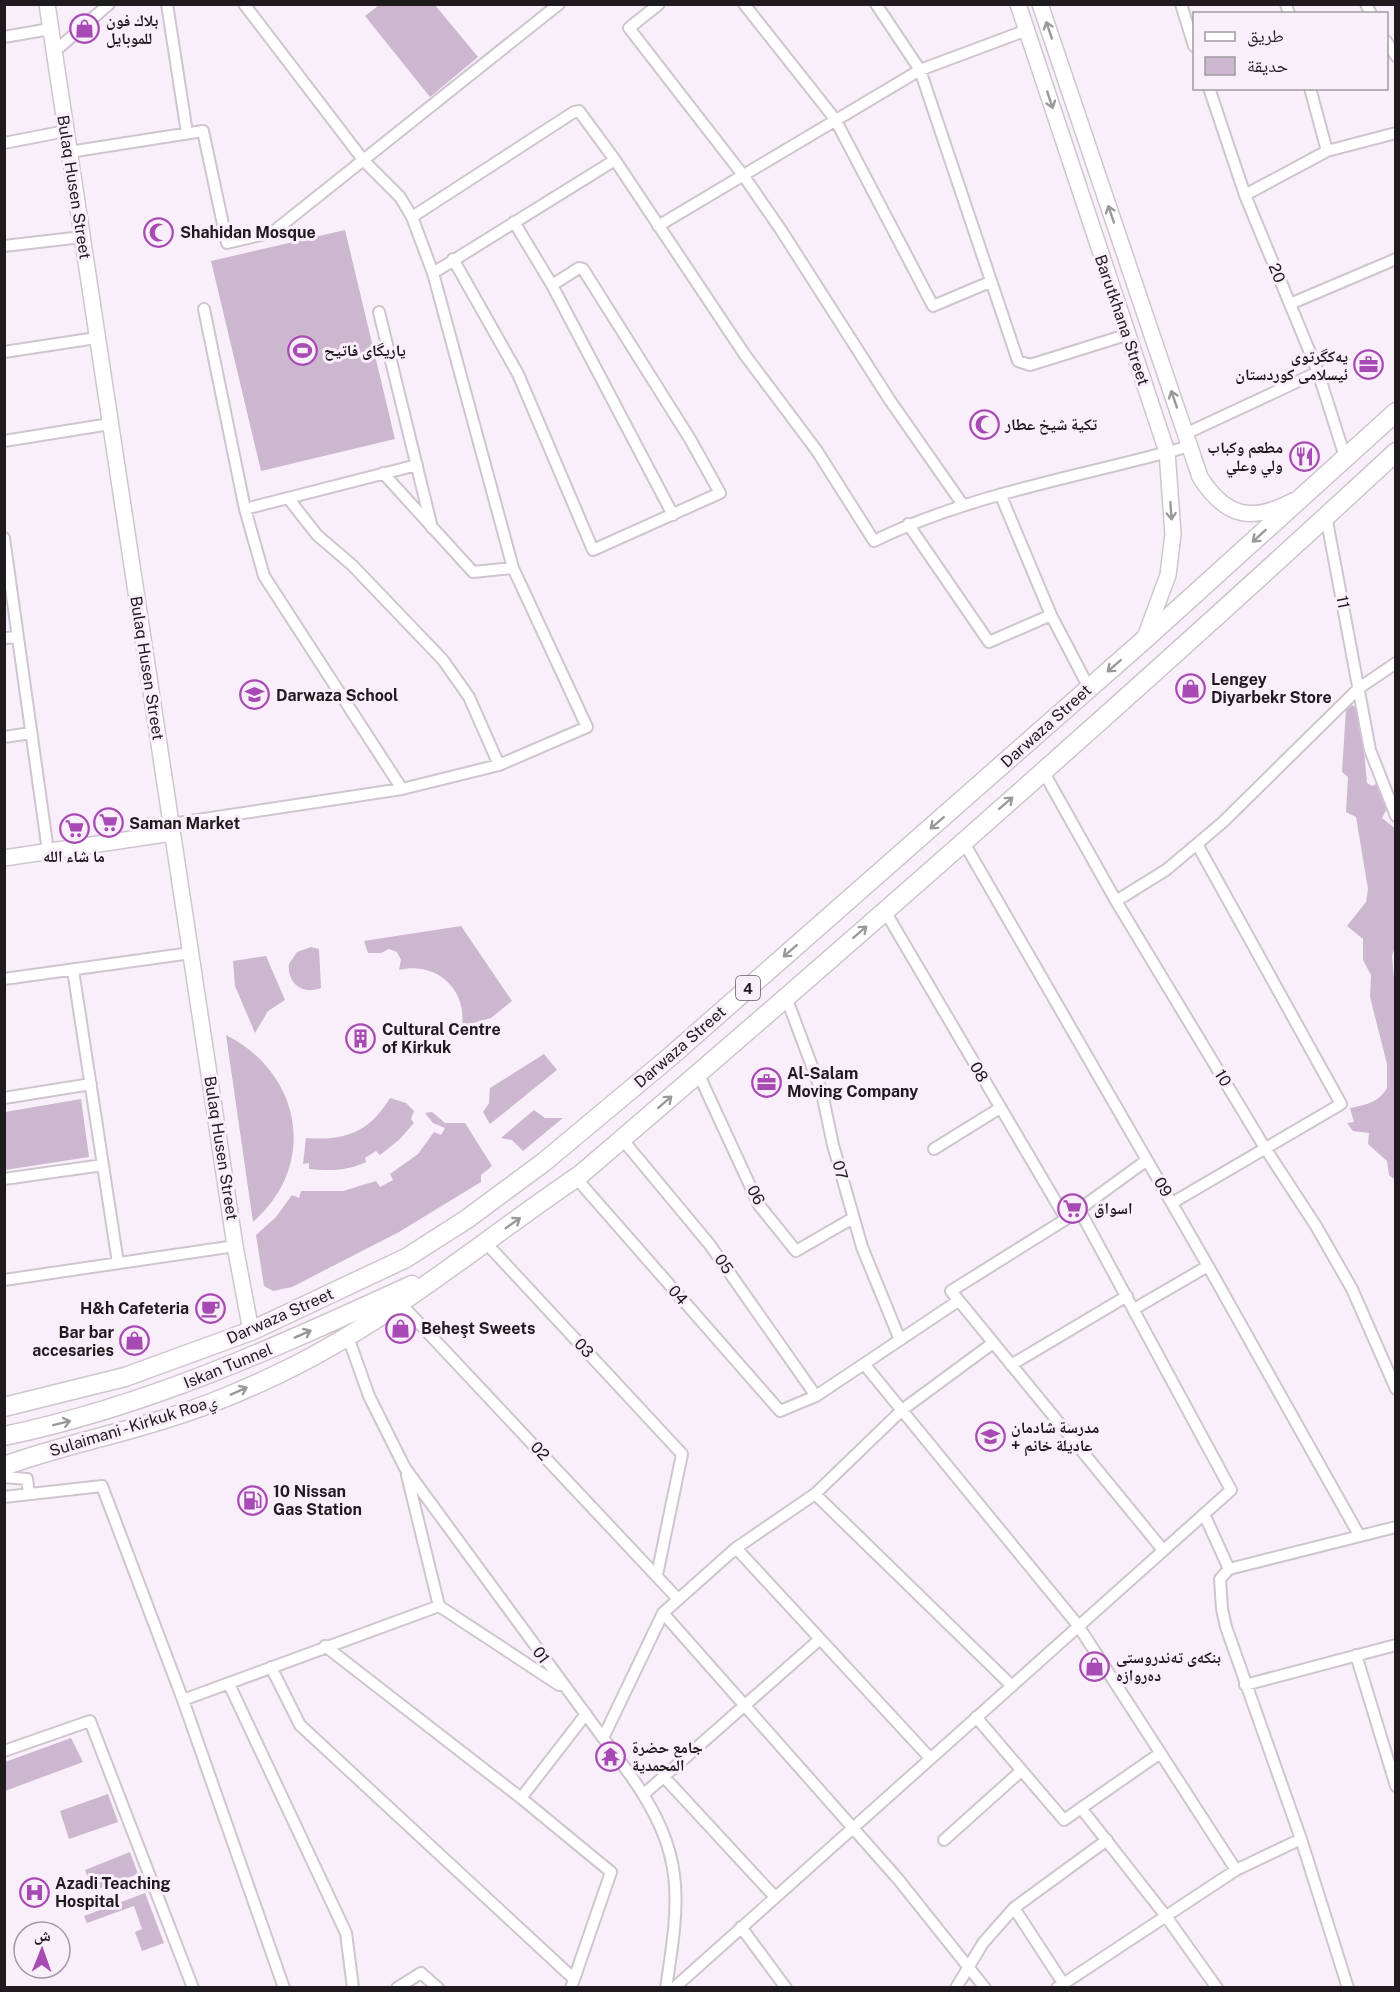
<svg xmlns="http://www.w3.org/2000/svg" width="1400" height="1992" font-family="'Public Sans','Noto Naskh Arabic',sans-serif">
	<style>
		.green { fill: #cdb6cf }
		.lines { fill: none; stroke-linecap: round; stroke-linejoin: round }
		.street-casing { stroke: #cfc5cf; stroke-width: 14 }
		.secondary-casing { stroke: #cfc5cf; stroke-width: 18 }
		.primary-casing { stroke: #cfc5cf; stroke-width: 21 }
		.street { stroke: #fff; stroke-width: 10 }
		.secondary { stroke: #fff; stroke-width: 15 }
		.primary { stroke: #fff; stroke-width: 18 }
		.oneway { stroke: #9a989a }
		.labels { text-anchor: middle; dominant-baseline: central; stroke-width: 6; stroke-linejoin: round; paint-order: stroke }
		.shield { fill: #f9effa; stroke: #605a60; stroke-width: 1.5 }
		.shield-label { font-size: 15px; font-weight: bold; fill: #1e1a1e }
		.poi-label { font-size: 16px; font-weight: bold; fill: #1e1a1e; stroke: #f9effa; text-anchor: start }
		.street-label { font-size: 16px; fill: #1e1a1e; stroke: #f9effa }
	</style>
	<rect width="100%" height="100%" fill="#f9effa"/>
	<path class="green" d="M379,5H435L478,57L430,97L365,16Z
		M345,230L395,439L261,471L211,261Z
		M1352,705L1356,707L1362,729L1367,783L1372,786L1382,781L1395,794L1382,818L1396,829V944L1392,956L1396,1000L1395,1180L1389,1175L1387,1161L1368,1144L1369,1133L1353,1131L1347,1123L1354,1122L1350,1108C1365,1105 1378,1103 1387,1088V1064L1370,997L1371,975L1363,960V939L1347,926L1366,902L1368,889L1356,817L1346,812L1348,777L1342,772L1346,709Z
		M461,926L512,1001L491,1018L462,1026C467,989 436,961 399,970L401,960L397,952L389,949L381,953H368L364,941Z
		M311,947L319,949L321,988C303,995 287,984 289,964L297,952Z
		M266,956L285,1000L268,1011L255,1033L235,986L233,961Z
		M226,1035C301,1073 319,1164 253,1222Z
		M544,1054L557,1070L490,1124L483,1112L489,1103L490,1088Z
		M390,1098L406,1103L414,1111L411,1119L414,1123L399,1140L380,1155L376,1151L365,1158L366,1162C348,1171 328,1171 309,1169V1163L303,1164L306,1138C344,1141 369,1133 390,1098Z
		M81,1099L89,1157L5,1170V1112Z
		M534,1110L545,1118H563L523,1151L512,1140L501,1138Z
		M432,1112L445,1123H465L492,1166L481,1175V1182L399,1232L292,1287L273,1291L264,1286L256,1235L276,1217L292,1195L299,1198L301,1191H343L376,1181L380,1187L393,1180L390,1174L418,1154L434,1132L441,1135L445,1128L433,1123L425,1113Z
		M71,1738L83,1762L5,1791V1762Z
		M108,1794L118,1822L69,1839L60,1811Z
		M130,1852L138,1874L93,1891L85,1870Z
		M145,1893L164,1943L142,1951L135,1932L142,1929L134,1906L87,1923L84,1916Z"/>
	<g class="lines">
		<defs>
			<path id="street" d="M167,4L187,133
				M659,4L629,28L743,175L781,230L889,399L963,505
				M744,4L835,119L933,306L990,282
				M876,4L920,70L1018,361L1030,365L1126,335
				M1181,4L1194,46
				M1286,4L1289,14
				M1366,4L1371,14
				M4,37L50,29
				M1386,41L1396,56
				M54,52L109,4
				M1209,88L1245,195L1318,372L1345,457
				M1310,88L1327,151
				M4,143L66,131
				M69,152L203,131L227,243L273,232L559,4
				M1245,195L1327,151L1396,133
				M412,217L574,112L579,111L615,160L745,355L817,451L874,541C972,493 1084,476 1190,446
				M514,222L552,285L673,515
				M658,226L920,70L1027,30
				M4,246L82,237
				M453,259L518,374L593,550L720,493L690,439L583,269L579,268L552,285
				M433,273L615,160
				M1290,304L1396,259
				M204,309L245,509L264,576L402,789
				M379,312L432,528
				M4,352L96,338
				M1185,434L1318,372
				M4,441L110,424
				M383,473L473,572L513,568
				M288,498L317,535L352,565L443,660L469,697L499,765
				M245,509L417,465
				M1326,516L1370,750L1396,816
				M908,524L989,642L1051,615L1001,496
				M4,538L48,851
				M1051,615L1089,688
				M4,638L18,637
				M4,737L31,733
				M1043,771L1116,901L1265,1148L1316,1226L1352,1289L1396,1389
				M171,824L402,789L499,765L587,727L513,568L433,273L412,217L400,197L364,161L244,4
				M963,841L1208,1266L1359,1535
				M1116,901L1166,870L1197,844L1223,822L1359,688L1396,663
				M885,911L1066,1219L1147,1160
				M73,970L118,1263
				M4,979L191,953
				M786,997L822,1093L833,1145L862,1247L900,1340
				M698,1073L759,1205L796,1251L853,1218
				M4,1098L91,1084
				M622,1139L710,1245L816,1396
				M934,1149L1000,1108
				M576,1178L780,1411L816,1396L958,1301
				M4,1179L103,1165
				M1172,1203L1341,1104L1197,844
				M1066,1219L951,1291L1163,1550
				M486,1243L682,1454L657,1575
				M4,1280L235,1246
				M401,1304L678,1599
				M1134,1309L1208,1266
				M348,1337L369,1396L405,1468L631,1776C686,1855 680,1897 666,1988
				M864,1364L1077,1624L1236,1870
				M1011,1365L1127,1296
				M407,1475L439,1606L559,1685
				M4,1477L27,1479L29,1494
				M815,1494L1012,1686
				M4,1497L102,1486L183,1700L284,1988
				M1204,1514L1229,1569
				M736,1548L930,1758
				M663,1613L898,1879L985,1988
				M325,1646L521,1798L611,1872L571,1988
				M1356,1655L1396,1786
				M271,1667L300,1725L574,1979
				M229,1684L346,1933L353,1988
				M1245,1685L1396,1645
				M183,1700L439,1606
				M976,1717L1064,1820L1159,1754
				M603,1738L663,1613L736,1548L815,1494L902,1410L993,1343
				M4,1751L90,1721L193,1988
				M664,1777L775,1897
				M644,1794L820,1639
				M521,1798L586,1714
				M1081,1808L1165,1915L1217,1988
				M944,1840L1021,1771
				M1014,1908L1063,1983
				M741,1927L786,1988
				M397,1988L421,1973L438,1988
				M674,1988L1231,1490L1080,1211
				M956,1988L983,1943L1014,1908L1107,1840
				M1057,1988L1236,1870L1301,1839
				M1348,1988L1301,1839L1226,1627L1222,1609L1220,1579L1229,1569L1396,1527"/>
			<path id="secondary" d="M47,4L235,1246L251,1331
				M1018,4L1167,452L1173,534L1168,575L1144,640
				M1040,4L1200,477C1225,517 1252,523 1293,501
				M4,858L172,833"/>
			<path id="primary" d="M4,1407L125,1377L251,1331L406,1258L467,1219L544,1162L671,1056L1144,640L1396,412
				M4,1436C149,1406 279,1346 412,1285
				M4,1466C59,1446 116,1435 171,1417C207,1406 242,1391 276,1375C387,1323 479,1243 580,1175C856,939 1129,699 1396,452"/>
		</defs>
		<use href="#street" class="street-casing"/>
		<use href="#secondary" class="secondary-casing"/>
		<use href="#primary" class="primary-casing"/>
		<use href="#street" class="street"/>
		<use href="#secondary" class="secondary"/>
		<use href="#primary" class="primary"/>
	</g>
	<defs><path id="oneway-shaft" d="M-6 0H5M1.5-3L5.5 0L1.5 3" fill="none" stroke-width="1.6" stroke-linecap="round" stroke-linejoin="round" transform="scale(1.5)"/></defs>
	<g class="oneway">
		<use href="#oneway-shaft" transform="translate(1049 30) rotate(-109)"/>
		<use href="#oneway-shaft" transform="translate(1050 100) rotate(72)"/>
		<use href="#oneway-shaft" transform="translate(1111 214) rotate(-109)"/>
		<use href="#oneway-shaft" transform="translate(1174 399) rotate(-109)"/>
		<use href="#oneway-shaft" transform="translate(1171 511) rotate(86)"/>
		<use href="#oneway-shaft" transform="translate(1259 536) rotate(138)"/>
		<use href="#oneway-shaft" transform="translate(1114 666) rotate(139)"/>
		<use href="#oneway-shaft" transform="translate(1006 803) rotate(-41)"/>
		<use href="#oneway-shaft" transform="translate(937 823) rotate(139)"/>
		<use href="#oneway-shaft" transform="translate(860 932) rotate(-41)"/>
		<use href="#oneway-shaft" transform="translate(790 951) rotate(139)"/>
		<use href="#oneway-shaft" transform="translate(665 1102) rotate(-41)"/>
		<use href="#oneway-shaft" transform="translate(513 1223) rotate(-35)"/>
		<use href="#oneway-shaft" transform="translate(303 1334) rotate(-24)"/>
		<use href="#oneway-shaft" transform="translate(239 1391) rotate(-24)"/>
		<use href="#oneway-shaft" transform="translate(62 1423) rotate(-14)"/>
	</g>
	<defs>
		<symbol id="shop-ring" viewBox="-11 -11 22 22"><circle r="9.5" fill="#f9effa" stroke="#a84ab3" stroke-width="1.5"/><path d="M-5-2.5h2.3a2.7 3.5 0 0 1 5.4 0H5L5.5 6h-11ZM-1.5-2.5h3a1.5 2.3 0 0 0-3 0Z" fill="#a84ab3"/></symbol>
		<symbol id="mosque-ring" viewBox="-11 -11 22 22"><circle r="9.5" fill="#f9effa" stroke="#a84ab3" stroke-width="1.5"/><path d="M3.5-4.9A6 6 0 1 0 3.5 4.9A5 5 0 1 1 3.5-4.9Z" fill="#a84ab3"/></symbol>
		<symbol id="stadium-ring" viewBox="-11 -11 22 22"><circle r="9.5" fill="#f9effa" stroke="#a84ab3" stroke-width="1.5"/><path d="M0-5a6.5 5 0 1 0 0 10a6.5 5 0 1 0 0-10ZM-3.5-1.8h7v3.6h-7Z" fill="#a84ab3"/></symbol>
		<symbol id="office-ring" viewBox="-11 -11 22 22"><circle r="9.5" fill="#f9effa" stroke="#a84ab3" stroke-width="1.5"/><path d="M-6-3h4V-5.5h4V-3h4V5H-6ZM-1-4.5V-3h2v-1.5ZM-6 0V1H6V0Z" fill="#a84ab3"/></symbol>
		<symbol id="restaurant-ring" viewBox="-11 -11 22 22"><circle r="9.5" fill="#f9effa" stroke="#a84ab3" stroke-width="1.5"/><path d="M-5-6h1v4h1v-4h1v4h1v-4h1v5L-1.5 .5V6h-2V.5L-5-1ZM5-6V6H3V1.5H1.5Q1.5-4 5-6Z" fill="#a84ab3"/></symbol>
		<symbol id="school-ring" viewBox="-11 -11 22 22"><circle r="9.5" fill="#f9effa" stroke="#a84ab3" stroke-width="1.5"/><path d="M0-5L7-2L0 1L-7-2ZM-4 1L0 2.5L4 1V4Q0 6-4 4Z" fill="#a84ab3"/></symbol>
		<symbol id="supermarket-ring" viewBox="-11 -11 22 22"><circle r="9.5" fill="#f9effa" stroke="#a84ab3" stroke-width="1.5"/><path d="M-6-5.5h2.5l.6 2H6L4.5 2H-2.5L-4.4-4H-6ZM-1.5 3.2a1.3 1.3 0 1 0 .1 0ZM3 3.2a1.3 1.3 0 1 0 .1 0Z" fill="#a84ab3"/></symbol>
		<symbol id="building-ring" viewBox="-11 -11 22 22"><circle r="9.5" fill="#f9effa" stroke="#a84ab3" stroke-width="1.5"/><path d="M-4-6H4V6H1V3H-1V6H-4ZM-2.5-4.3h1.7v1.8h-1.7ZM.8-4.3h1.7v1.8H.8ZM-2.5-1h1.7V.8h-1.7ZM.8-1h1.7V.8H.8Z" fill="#a84ab3"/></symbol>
		<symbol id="cafe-ring" viewBox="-11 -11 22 22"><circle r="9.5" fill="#f9effa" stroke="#a84ab3" stroke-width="1.5"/><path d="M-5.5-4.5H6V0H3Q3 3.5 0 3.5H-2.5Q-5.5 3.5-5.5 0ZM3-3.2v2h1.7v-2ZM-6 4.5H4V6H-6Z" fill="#a84ab3"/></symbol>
		<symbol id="fuel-ring" viewBox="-11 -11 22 22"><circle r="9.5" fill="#f9effa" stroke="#a84ab3" stroke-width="1.5"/><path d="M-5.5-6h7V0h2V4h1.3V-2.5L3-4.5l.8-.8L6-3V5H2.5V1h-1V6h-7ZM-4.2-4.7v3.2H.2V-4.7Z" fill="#a84ab3"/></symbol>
		<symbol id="temple-ring" viewBox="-11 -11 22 22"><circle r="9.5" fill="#f9effa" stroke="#a84ab3" stroke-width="1.5"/><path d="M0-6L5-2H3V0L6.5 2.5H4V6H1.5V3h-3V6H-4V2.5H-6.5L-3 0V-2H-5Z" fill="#a84ab3"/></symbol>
		<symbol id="hospital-ring" viewBox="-11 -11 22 22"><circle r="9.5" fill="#f9effa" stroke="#a84ab3" stroke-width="1.5"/><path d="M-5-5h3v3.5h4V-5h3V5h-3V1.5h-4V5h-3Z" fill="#a84ab3"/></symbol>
	</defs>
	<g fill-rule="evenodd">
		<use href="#shop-ring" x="68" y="12" width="33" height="33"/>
		<use href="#mosque-ring" x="142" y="216" width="33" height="33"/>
		<use href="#stadium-ring" x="286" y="334" width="33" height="33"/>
		<use href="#office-ring" x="1352" y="348" width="33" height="33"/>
		<use href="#mosque-ring" x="968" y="408" width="33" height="33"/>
		<use href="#restaurant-ring" x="1288" y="440" width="33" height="33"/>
		<use href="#shop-ring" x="1174" y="672" width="33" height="33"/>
		<use href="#school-ring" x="238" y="678" width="33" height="33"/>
		<use href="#supermarket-ring" x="92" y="806" width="33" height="33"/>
		<use href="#supermarket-ring" x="58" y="812" width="33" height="33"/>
		<use href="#building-ring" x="344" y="1022" width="33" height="33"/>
		<use href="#office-ring" x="750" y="1066" width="33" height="33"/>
		<use href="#supermarket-ring" x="1056" y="1192" width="33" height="33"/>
		<use href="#cafe-ring" x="194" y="1292" width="33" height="33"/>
		<use href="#shop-ring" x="384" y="1312" width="33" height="33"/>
		<use href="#shop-ring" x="118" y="1324" width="33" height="33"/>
		<use href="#school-ring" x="974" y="1420" width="33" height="33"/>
		<use href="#fuel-ring" x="236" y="1484" width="33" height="33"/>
		<use href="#shop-ring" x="1078" y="1650" width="33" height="33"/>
		<use href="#temple-ring" x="594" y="1740" width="33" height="33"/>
		<use href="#hospital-ring" x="18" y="1876" width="33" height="33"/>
	</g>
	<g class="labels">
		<rect class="shield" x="736" y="976" width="24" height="24" rx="4.5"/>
		<g class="shield-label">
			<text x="748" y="988">4</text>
		</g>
		<g class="poi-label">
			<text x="106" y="20">بلاك فون<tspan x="106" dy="18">للموبايل</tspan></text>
			<text x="180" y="232">Shahidan Mosque</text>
			<text x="324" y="350">یاریگای فاتیح</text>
			<text x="1348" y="356" text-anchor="end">یەکگرتوی<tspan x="1348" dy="18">ئیسلامی کوردستان</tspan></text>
			<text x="1005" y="424">تكية شيخ عطار</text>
			<text x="1283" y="447" text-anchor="end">مطعم وكباب<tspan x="1283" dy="18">ولي وعلي</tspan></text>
			<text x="1211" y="679">Lengey<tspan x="1211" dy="18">Diyarbekr Store</tspan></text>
			<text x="276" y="695">Darwaza School</text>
			<text x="129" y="823">Saman Market</text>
			<text x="74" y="856" text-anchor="middle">ما شاء الله</text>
			<text x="382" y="1029">Cultural Centre<tspan x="382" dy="18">of Kirkuk</tspan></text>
			<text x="787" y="1073">Al-Salam<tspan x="787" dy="18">Moving Company</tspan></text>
			<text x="1094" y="1208">اسواق</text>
			<text x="189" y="1308" text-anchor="end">H&amp;h Cafeteria</text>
			<text x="421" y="1328">Beheşt Sweets</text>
			<text x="114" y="1332" text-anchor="end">Bar bar<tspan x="114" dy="18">accesaries</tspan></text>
			<text x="1011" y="1427">مدرسة شادمان<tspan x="1011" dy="18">+ عاديلة خانم</tspan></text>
			<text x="273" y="1491">10 Nissan<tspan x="273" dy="18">Gas Station</tspan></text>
			<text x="1116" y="1657">بنکەی تەندروستی<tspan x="1116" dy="18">دەروازە</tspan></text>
			<text x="632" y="1747">جامع حضرة<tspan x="632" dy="18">المحمدية</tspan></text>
			<text x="55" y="1883">Azadi Teaching<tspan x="55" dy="18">Hospital</tspan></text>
		</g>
		<g class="street-label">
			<text transform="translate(74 187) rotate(81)">Bulaq Husen Street</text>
			<text transform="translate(1277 273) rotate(68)">20</text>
			<text transform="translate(1122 320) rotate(71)">Barutkhana Street</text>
			<text transform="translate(1343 602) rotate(79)">11</text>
			<text transform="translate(147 668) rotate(81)">Bulaq Husen Street</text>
			<text transform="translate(1046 726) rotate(-42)">Darwaza Street</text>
			<text transform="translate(680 1047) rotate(-41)">Darwaza Street</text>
			<text transform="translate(979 1072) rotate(60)">08</text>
			<text transform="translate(1223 1078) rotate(59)">10</text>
			<text transform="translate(221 1148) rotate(81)">Bulaq Husen Street</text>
			<text transform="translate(840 1170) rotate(75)">07</text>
			<text transform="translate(1163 1187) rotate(60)">09</text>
			<text transform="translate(756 1195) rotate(62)">06</text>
			<text transform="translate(724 1264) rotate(55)">05</text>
			<text transform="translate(678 1295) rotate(49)">04</text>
			<text transform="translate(280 1316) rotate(-24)">Darwaza Street</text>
			<text transform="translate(584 1348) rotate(47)">03</text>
			<text transform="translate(228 1366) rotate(-22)">Iskan Tunnel</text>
			<text transform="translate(133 1426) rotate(-17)">Sulaimani - Kirkuk Roaي</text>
			<text transform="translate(540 1451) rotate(47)">02</text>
			<text transform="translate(541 1655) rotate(54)">01</text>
		</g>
	</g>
	<rect width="1400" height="1992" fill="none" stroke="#1e1a1e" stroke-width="12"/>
	<rect x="1193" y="12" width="195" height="78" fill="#f9effa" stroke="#a19aa2" stroke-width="1.5"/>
	<rect x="1205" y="32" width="30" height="9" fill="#ffffff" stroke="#a19aa2" stroke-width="1.5"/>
	<text x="1247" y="42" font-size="18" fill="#1e1a1e">طريق</text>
	<rect x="1205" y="57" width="30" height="18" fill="#cdb6cf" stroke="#a19aa2" stroke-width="1.5"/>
	<text x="1247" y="72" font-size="18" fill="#1e1a1e">حديقة</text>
	<g transform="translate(42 1950) rotate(1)"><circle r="28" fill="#f9effa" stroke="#a19aa2" stroke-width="1.5"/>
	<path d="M0-4.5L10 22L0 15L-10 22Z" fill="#a84ab3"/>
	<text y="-9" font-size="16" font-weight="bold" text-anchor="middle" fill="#1e1a1e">ش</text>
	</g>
</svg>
